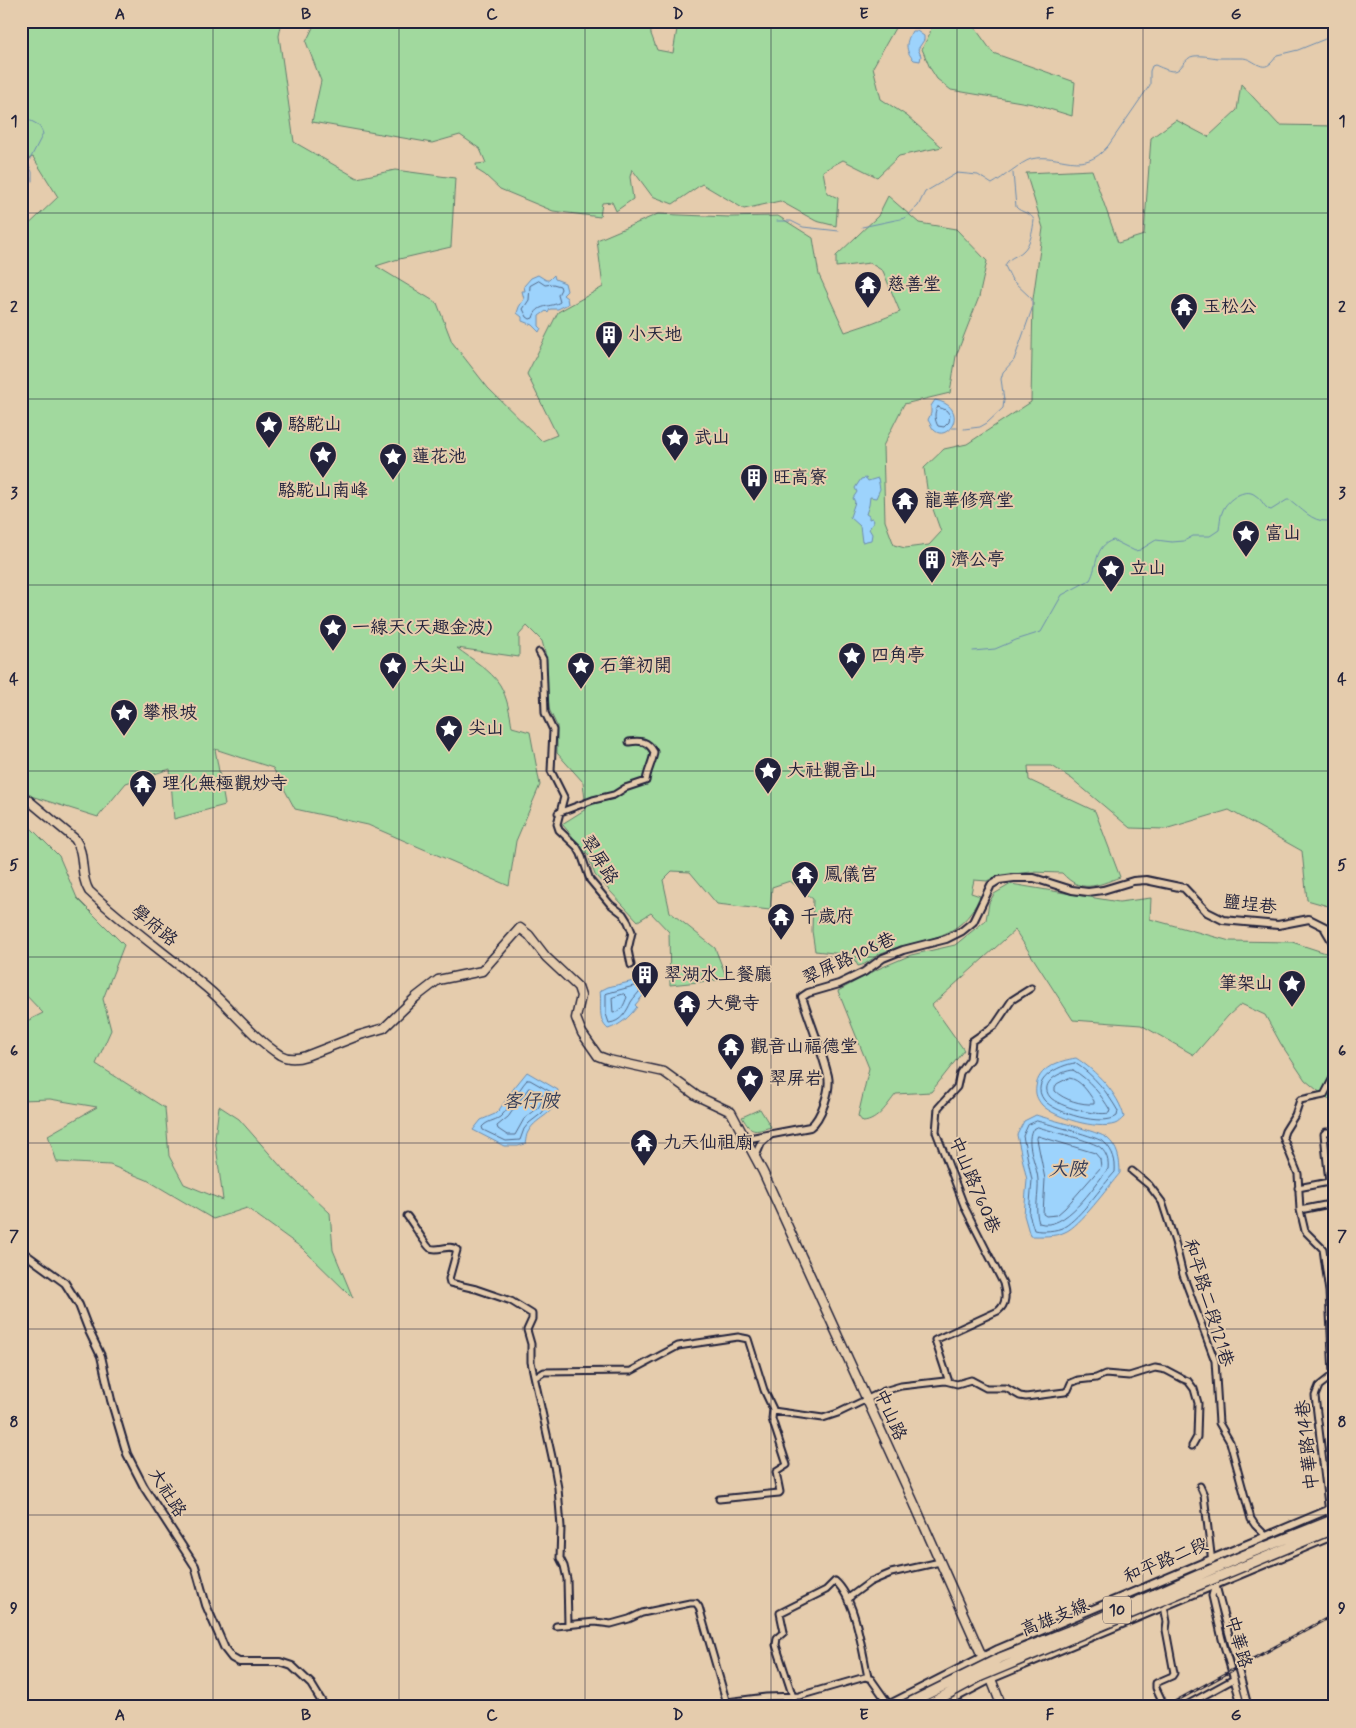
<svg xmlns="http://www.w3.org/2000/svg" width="1356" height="1728" font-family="Mynerve,'LXGW WenKai TC',sans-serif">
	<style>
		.green { fill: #a1d99e; stroke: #627e6c }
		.water { fill: #9dd3fc; stroke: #6c8caf }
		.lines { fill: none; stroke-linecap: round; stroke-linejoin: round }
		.shore { stroke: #536988; stroke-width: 1 }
		.stream { stroke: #6c8caf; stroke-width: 1 }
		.minor-casing { stroke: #22223b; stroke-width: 9 }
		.tertiary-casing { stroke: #22223b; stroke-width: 10 }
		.secondary-casing { stroke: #22223b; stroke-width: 11 }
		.minor { stroke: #e5ccad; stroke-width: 5 }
		.tertiary { stroke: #e5ccad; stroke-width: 6 }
		.secondary { stroke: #e5ccad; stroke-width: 8 }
		.rail-casing { stroke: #22223b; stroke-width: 3 }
		.rail { stroke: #e5ccad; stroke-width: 1; stroke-dasharray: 4; stroke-linecap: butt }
		.motorway-bridge-casing { stroke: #22223b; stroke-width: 12; stroke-linecap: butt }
		.motorway-bridge { stroke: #e5ccad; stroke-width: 9 }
		.grid { fill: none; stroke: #22223b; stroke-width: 1; stroke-opacity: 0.55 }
		.labels { text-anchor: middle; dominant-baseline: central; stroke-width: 4; stroke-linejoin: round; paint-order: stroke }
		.shield { fill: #e5ccad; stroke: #5c555d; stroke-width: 1 }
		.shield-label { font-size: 16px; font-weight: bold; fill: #22223b }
		.poi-label { font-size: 18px; fill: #22223b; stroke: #e5ccad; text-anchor: start }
		.street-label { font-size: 18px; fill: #22223b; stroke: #e5ccad }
		.water-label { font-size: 19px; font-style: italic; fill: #343d58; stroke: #e5ccad }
		.neatline { fill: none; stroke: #22223b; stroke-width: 2 }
		.grid-label { font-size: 16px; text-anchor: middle; font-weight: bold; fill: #22223b }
	</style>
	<rect width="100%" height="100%" fill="#e5ccad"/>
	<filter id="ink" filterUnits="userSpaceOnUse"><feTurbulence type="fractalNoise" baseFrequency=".02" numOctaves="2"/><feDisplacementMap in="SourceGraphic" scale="10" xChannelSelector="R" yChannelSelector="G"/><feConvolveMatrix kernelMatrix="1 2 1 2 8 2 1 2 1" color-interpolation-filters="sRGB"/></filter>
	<g filter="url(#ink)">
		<path class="green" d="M21,21H282L279,36L294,142L357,178L395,170L455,178L451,247L395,260L376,266L437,303L452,342L488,388L542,441L557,435L527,374L558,312L603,287L597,240L658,214L729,217L778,216L813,238L819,275L845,332L869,324L900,312L883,271L870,263L836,267V256L878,216L888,196L919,223L956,229L987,261L979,297L956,356L950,393L904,404L883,446L885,521L894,545L905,548L929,545L941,532L928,495L924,468L944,449L967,444L1031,402L1033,299L1043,228L1026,173L1092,170L1118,243L1144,235L1151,138L1176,120L1208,137L1237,110L1241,84L1279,125L1335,126V908L1307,900L1302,851L1229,810L1165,829L1130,828L1072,779L1052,766H1028L1029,780L1095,811L1120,877C1096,886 1081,894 1062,873L1031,872L997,876L987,881L974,880L971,893L980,896C961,943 922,937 881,953C873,957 867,965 858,966L852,955L815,951L812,931L813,899L790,881L772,887L770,910L717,904L690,872L672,871L663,880L670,912L715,948L727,979L670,985L669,932L651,913L638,921L595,875L588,855L562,824L586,809L583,782L557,753V726L549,709L545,652L542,641L527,626L519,635V657L457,648C471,659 491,670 500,685C507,697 510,713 512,727L530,732L540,785L516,841L509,886L368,825L295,809L273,768L215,749L225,805L174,819L170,769L126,783L98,817L31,796L21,786V232L58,197L33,157L21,162Z
			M316,21H650L651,34L657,50L673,53L678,23L680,21H899L873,67L881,99L907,116L942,147L899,156L877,177L843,160L823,171L827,193L838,198L836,226L816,221L780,201L744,209L702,184L673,204L652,196L632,169L630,177L633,199L616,211L612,202L602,203L600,217L553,211L500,189L485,175L477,170L476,164L486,163L480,149L460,135L432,143L312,122L321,81L306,42Z
			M932,21H970L993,53L1075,82L1072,116L1033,104L951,90L937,79L930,68L922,49L930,33Z
			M21,824L29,826L59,856L77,898L124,945L103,999L111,1030L96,1064L165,1108L169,1156L184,1184L223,1200L215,1138L219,1106L239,1119L283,1169L330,1213L333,1250L353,1298L302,1248L247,1208L213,1219L147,1180L110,1165L57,1162L48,1135L97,1107L50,1099L21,1100V1024L43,1013L21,990Z
			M1011,884L1119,902L1151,898L1150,919L1230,941L1292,942L1335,956V1095L1329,1100L1305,1080L1281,1044L1265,1015L1241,1004L1228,1016L1194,1055L1141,1025L1073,1020L1015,930L932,1005L964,1050L931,1092L896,1094C887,1105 878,1121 863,1122L858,1116L869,1068L838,991L878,969L911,955L955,945L986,920L989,903L994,894Z
			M760,1109L771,1127C753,1132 752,1134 742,1117Z"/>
		<path class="water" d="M912,31H917L924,36V40L918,49L921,56L920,61L914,60C904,50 906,42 912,31Z
			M538,275L546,280H549L554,275L555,279L565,283L567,291L563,295L567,298L568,304L558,309H550L548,313L546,311L539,316V326L541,328L539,332L532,325L522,321V317L517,313L519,307L524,299L522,291H525L524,286L531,278Z
			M935,400C971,407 948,444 934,430C932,428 930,423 928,420L931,413V406Z
			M866,478L868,481L878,478L880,489L876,498L870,497L869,505L866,514L869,516V519L872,518L874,521L869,529L872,534L871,540L862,542L860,526L850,517L855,502L853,498L857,492L855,488L861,479Z
			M634,981L650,982L647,991L635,1005L637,1007C629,1017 621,1025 608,1029C597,1020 602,1004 600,991L608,987Z
			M1076,1058C1095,1070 1119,1094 1124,1117C1121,1120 1118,1123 1115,1124C1097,1130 1055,1118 1042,1105C1037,1099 1035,1094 1036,1087C1038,1068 1058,1061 1076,1058Z
			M527,1072L558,1090C557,1117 538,1114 528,1132C526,1135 526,1140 525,1144L518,1146H504L473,1130L481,1120L495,1114L499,1110L514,1088Z
			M1036,1115C1048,1119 1100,1132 1107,1138C1118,1147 1120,1160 1120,1173C1108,1187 1080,1226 1065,1232C1055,1237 1041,1236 1030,1236L1024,1215L1027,1180L1017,1135L1024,1121Z"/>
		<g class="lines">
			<path class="shore" d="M539,281L545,285L553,284L560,286L561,289L558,295L560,302C551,308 537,303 533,318L530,319L527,317L523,309L529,300L530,286Z
				M938,407L946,410L950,415L949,422L944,427L938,426C935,421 933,412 938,407Z
				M634,986H640L641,989C639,993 634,997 631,1002C627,1011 621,1022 609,1023L606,1014V994Z
				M624,994L627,997C624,1004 622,1012 613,1013L612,998Z
				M1075,1063C1094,1075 1107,1092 1118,1111L1117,1116C1103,1127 1055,1113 1044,1100C1029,1080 1059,1065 1075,1063Z
				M1073,1070C1089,1079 1101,1095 1110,1110L1109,1113C1096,1116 1059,1107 1050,1097C1038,1082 1062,1071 1073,1070Z
				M1069,1078C1080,1079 1088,1092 1094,1101V1104C1082,1105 1064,1100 1055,1091V1087L1057,1084Z
				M527,1080H530L551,1092L552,1098L542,1113L529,1123L524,1129L520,1140L506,1141L483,1130L482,1127C487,1121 494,1121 500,1117C511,1107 517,1091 527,1080Z
				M529,1088L545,1096L538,1108L524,1119L515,1135H507L498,1129L497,1126L508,1117Z
				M1037,1121C1048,1124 1099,1137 1105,1143C1113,1151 1116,1161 1115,1172C1101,1187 1081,1217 1064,1227C1057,1231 1042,1232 1034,1230L1029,1214L1032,1180L1023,1136L1028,1125Z
				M1038,1127C1050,1131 1094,1141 1101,1148C1107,1154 1109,1161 1108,1169C1093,1187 1065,1232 1039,1223C1034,1209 1039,1195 1038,1180C1037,1164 1025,1145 1032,1130Z
				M1038,1136L1095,1153L1100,1159L1101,1167L1065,1208L1057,1215L1046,1216L1043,1214L1045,1179L1037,1139Z"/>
			<path class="stream" d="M21,118C32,121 40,123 43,134L28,163L32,172V181
				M777,221H791L803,227L839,231
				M862,227L905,218L918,206L925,192L957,173L978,175L992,184C1003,178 1021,162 1031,159C1060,152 1082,177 1108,146L1150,85V71L1152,66L1155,65C1160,67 1168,71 1173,71C1182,72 1184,57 1194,56C1201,55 1210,57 1218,58C1226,58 1233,58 1241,58C1256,57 1263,79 1277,55L1298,50L1335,35
				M952,428H957
				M964,429L980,427L987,423L1003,408L1004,400L1001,379L1003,372L1014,360L1032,309V299L1012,280L1005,266C1008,257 1017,257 1023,251C1031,244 1033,229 1034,220C1031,212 1021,213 1016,207L1013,173
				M973,651L995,649L1016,640L1041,632L1062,595L1090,580C1098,566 1094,546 1113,540L1135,551L1140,550L1156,540L1172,542L1184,541L1193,536H1210L1219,530C1220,523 1220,516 1223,510C1227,500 1245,487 1255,495C1261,498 1263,505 1268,509L1271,510L1287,500H1290C1301,508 1312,522 1327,521L1335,513"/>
			<defs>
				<path id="minor" d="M539,652L543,659L545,713L553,730L551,771L564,797L557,824L559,830L577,847L581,854L590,880L610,904L623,914L628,922L632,932L628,950L631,965
					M558,813L593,800L614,795L625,788L646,781C647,771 653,762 654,752C648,741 640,740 629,742
					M1328,928L1325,930L1335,947
					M1132,1171L1149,1185L1162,1202L1175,1242L1183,1275L1215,1361L1219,1423L1230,1442L1251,1519L1255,1525L1266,1536
					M1298,1188L1329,1182L1324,1134L1326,1132H1335
					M1300,1210L1335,1203
					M407,1216C412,1222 427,1247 430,1248C439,1252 449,1243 457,1250L449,1279L450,1283L476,1289L511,1301L532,1314V1319L527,1330L531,1344V1362L554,1466L558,1488L561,1527L560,1558L564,1566L567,1579L568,1625
					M536,1377L544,1372L631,1371L678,1346L738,1337L748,1339L764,1390L773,1409L772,1419L787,1465L776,1472L780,1492L779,1493L719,1499
					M949,1382L935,1340L998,1311C1007,1304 1006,1294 1003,1283L965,1208L936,1132L938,1108L957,1087L960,1073L970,1059L972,1041L995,1025L1012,1000L1031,988
					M773,1411L823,1418L838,1413L884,1391L901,1386L945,1381L957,1384L971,1380L986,1388H1006L1020,1396L1026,1397L1065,1392L1068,1390L1071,1383L1078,1380L1096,1378L1105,1374L1129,1376L1155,1368L1166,1370L1183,1379L1188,1381L1194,1389L1198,1403L1197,1437L1192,1446
					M1200,1486L1204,1495L1213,1571
					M1330,1521L1315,1396L1319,1386L1333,1375L1329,1292L1323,1249L1305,1231L1300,1210L1298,1174L1283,1137L1285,1131L1295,1115L1300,1100L1324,1095L1335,1074
					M1215,1582L1247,1702L1250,1707
					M1215,1585L1212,1596L1222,1639L1242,1707
					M848,1601L851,1596L870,1582L891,1573L940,1562
					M1164,1606L1167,1622L1166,1630L1174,1673L1172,1676L1156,1683V1688L1165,1707
					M556,1626L595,1622L611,1624L629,1619L642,1613L690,1603H696L699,1607L728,1707
					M793,1697L776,1645L777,1638L784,1632L780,1613L826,1590L835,1581C856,1599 862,1651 868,1677
					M727,1702L766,1697L799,1696L865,1677L871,1679L890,1706
					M1183,1707L1234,1679"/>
				<path id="tertiary" d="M746,1139L810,1127C821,1119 831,1090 828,1076C822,1051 810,1022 802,997L808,993L839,984L864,972L883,958L903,950L946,939L962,931L973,922L991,885L999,880L1014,878H1034L1072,890L1088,892L1103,890L1133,881L1146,880L1184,888L1207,912L1223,920L1278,925L1309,919L1335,932
					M755,1157L761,1143L770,1135
					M21,1251L65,1283L79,1305L89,1331L101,1356L111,1400L127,1454L144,1487L195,1566L206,1605L225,1649L232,1658L239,1662H280L292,1666L311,1684L325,1707
					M884,1707L998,1649L1335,1507
					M938,1707L991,1679L1335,1535"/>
				<path id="secondary" d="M21,794L75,839C86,854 79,875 89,891C126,926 168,955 207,988C232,1009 252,1037 280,1055C289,1060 297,1059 306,1056L360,1035L384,1028L416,997L438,980L482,971L520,928L529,935L546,957L578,987L581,996L576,1018L582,1033L598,1056L609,1060L664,1072L697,1096L731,1112L763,1172L914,1503L982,1656L1002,1707"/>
			</defs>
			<use href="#minor" class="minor-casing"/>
			<use href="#tertiary" class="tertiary-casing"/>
			<use href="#secondary" class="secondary-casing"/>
			<use href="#minor" class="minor"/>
			<use href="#tertiary" class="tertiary"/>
			<use href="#secondary" class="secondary"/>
			<defs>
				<path id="rail" d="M1165,1707L1335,1614"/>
			</defs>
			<use href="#rail" class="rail-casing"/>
			<use href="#rail" class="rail"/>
			<defs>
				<path id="motorway-bridge" d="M901,1707L1000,1658L1084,1625L1245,1555L1335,1519
					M924,1707L981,1676L1335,1528"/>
			</defs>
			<use href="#motorway-bridge" class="motorway-bridge-casing"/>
			<use href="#motorway-bridge" class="motorway-bridge"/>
		</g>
	</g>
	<path class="grid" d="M213,21V1707M399,21V1707M585,21V1707M771,21V1707M957,21V1707M1143,21V1707M21,213H1335M21,399H1335M21,585H1335M21,771H1335M21,957H1335M21,1143H1335M21,1329H1335M21,1515H1335"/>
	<defs>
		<symbol id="temple-pin" viewBox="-11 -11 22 30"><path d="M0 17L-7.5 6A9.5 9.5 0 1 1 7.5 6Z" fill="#22223b" stroke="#e5ccad"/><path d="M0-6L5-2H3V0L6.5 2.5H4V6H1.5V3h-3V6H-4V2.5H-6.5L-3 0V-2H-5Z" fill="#fff"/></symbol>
		<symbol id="building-pin" viewBox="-11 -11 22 30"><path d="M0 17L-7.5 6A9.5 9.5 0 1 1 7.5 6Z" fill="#22223b" stroke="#e5ccad"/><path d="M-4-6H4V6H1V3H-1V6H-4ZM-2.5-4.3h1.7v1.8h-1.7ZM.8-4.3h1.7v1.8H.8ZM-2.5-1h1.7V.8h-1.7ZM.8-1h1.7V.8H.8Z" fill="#fff"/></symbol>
		<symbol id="sight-pin" viewBox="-11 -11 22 30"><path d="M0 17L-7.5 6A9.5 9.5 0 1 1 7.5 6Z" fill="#22223b" stroke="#e5ccad"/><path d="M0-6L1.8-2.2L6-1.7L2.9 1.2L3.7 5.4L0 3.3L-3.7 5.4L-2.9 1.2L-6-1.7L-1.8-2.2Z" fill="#fff"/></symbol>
	</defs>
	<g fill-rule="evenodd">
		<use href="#temple-pin" x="852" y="269" width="32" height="43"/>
		<use href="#temple-pin" x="1168" y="291" width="32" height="43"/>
		<use href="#building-pin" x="593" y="319" width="32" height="43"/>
		<use href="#sight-pin" x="253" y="409" width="32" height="43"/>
		<use href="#sight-pin" x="659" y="422" width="32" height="43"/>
		<use href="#sight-pin" x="307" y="439" width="32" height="43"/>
		<use href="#sight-pin" x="377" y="441" width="32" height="43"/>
		<use href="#building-pin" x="738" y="462" width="32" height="43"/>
		<use href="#temple-pin" x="889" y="485" width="32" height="43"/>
		<use href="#sight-pin" x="1230" y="518" width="32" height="43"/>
		<use href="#building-pin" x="916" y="544" width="32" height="43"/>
		<use href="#sight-pin" x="1095" y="553" width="32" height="43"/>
		<use href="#sight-pin" x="317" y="612" width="32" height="43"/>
		<use href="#sight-pin" x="836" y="640" width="32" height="43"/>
		<use href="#sight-pin" x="377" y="650" width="32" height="43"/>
		<use href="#sight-pin" x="565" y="650" width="32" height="43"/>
		<use href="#sight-pin" x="108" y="697" width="32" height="43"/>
		<use href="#sight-pin" x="433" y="713" width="32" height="43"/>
		<use href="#sight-pin" x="752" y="755" width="32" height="43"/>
		<use href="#temple-pin" x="127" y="768" width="32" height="43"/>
		<use href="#temple-pin" x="789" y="859" width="32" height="43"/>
		<use href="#temple-pin" x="765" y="901" width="32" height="43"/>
		<use href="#building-pin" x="629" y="959" width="32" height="43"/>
		<use href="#sight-pin" x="1276" y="968" width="32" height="43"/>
		<use href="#temple-pin" x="671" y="988" width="32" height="43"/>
		<use href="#temple-pin" x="715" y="1031" width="32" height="43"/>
		<use href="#sight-pin" x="734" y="1063" width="32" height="43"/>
		<use href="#temple-pin" x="628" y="1127" width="32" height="43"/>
	</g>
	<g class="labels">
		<rect class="shield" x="1103" y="1596.5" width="28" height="27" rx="4"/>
		<g class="shield-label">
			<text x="1117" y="1610">10</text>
		</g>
		<g class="poi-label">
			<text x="887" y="285">慈善堂</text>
			<text x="1203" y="307">玉松公</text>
			<text x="628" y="335">小天地</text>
			<text x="288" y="425">駱駝山</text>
			<text x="694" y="438">武山</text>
			<text x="412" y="457">蓮花池</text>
			<text x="773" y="478">旺高寮</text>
			<text x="323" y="491" text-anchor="middle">駱駝山南峰</text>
			<text x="924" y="501">龍華修齊堂</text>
			<text x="1265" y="534">富山</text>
			<text x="951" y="560">濟公亭</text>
			<text x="1130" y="569">立山</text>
			<text x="352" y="628">一線天(天趣金波)</text>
			<text x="871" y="656">四角亭</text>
			<text x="412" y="666">大尖山</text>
			<text x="600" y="666">石筆初開</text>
			<text x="143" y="713">攀根坡</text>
			<text x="468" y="729">尖山</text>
			<text x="787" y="771">大社觀音山</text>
			<text x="162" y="784">理化無極觀妙寺</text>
			<text x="824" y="875">鳳儀宮</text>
			<text x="800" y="917">千歲府</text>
			<text x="664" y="975">翠湖水上餐廳</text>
			<text x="1273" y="984" text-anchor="end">筆架山</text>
			<text x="706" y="1004">大覺寺</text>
			<text x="750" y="1047">觀音山福德堂</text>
			<text x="769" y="1079">翠屏岩</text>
			<text x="663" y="1143">九天仙祖廟</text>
		</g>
		<g class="street-label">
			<text transform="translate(599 860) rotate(58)">翠屏路</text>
			<text transform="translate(1250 905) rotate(7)">鹽埕巷</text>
			<text transform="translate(154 926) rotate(39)">學府路</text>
			<text transform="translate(849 959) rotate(-25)">翠屏路108巷</text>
			<text transform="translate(974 1185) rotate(67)">中山路760巷</text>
			<text transform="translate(1208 1303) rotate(73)">和平路二段121巷</text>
			<text transform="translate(890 1415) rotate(66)">中山路</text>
			<text transform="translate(1308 1445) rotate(-96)">中華路14巷</text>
			<text transform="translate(167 1493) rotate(58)">大社路</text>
			<text transform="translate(1166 1561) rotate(-23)">和平路二段</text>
			<text transform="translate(1055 1618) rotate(-22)">高雄支線</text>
			<text transform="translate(1238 1642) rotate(74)">中華路</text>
		</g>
		<g class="water-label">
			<text x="531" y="1101">客仔陂</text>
			<text x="1068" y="1169">大陂</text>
		</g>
	</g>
	<rect width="1356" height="1728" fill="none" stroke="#e5ccad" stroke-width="55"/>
	<rect x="28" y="28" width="1300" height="1672" class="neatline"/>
	<g class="grid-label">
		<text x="120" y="19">A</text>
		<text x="306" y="19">B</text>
		<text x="492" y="19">C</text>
		<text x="678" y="19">D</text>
		<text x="864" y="19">E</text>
		<text x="1050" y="19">F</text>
		<text x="1236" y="19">G</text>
		<text x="14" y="126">1</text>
		<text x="1342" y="126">1</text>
		<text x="14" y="312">2</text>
		<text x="1342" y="312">2</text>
		<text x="14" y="498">3</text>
		<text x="1342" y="498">3</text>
		<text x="14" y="684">4</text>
		<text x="1342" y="684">4</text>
		<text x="14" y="870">5</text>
		<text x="1342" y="870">5</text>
		<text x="14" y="1056">6</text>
		<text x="1342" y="1056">6</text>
		<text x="14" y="1241">7</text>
		<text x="1342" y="1241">7</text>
		<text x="14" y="1427">8</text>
		<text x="1342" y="1427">8</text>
		<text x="14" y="1613">9</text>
		<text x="1342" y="1613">9</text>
		<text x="120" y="1720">A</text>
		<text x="306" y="1720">B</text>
		<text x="492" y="1720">C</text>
		<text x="678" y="1720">D</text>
		<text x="864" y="1720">E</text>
		<text x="1050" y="1720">F</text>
		<text x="1236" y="1720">G</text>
	</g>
</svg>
